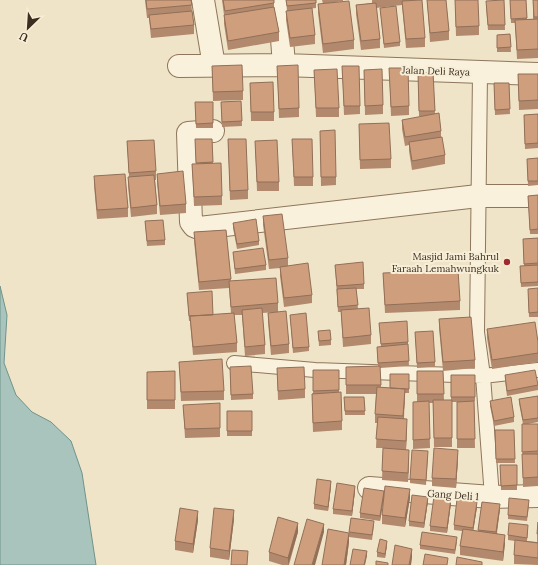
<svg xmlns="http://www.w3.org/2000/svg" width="538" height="565" font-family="Lora,serif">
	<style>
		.water { fill: #a9c4bc; stroke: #6f938a }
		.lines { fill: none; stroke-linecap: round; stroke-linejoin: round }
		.lane-casing { stroke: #8d765c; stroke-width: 16 }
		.street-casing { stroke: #8d765c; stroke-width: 24 }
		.lane { stroke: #faf1dc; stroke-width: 14 }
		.street { stroke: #faf1dc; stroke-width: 22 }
		.wall { fill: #b2896c }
		.shaded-wall { fill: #916f58 }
		.building { fill: #cf9f7d; stroke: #916f58 }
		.poi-dot { fill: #9e2a2b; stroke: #f7eed8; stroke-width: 1.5 }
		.labels { text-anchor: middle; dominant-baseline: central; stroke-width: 4; stroke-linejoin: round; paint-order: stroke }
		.street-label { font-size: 10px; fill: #3d2e20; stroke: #f7eed8 }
		.poi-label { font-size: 10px; fill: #3d2e20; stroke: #f7eed8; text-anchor: end }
	</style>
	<rect width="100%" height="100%" fill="#f0e4c8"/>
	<path class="water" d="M0,286L7,315L4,363L16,395L32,412L51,422L71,441L82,473L96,565H0Z"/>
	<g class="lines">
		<defs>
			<path id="lane" d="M480,73L477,332L483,376L492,497
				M234,363L315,370L483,376L538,370"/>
			<path id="street" d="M203,0L214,66
				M279,0L284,65
				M179,66L284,65L538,74
				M213,131L188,133L191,222L194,226L199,228L478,196H538
				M369,488L492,497L538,496"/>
		</defs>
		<use href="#lane" class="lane-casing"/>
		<use href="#street" class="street-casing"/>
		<use href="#lane" class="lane"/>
		<use href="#street" class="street"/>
	</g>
	<path class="wall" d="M145,0H191L192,11L194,25V34L151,38L149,18H147Z
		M222,0H274V7L279,32V41L228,50L224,24V15Z
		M286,0H316V8L287,11Z
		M322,0H343V1L323,4Z
		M372,0H411L425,38V47L406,48L402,5L376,8L380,39V48L361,50L356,14V5L372,3Z
		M427,0H446L449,31V40L430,42Z
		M455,0L479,26V35L456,36Z
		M504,0L505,30H488L486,6Z
		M510,0H526L527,19H533V0H538V58L517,59L515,23H511Z
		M318,4L354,40V49L323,53L318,13Z
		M380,8L400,42V46L384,48Z
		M286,11L315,35V44L290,47L286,20Z
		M510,34L511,52H497V35Z
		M212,66L243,91V100L213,101Z
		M277,66L299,108V117L279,118Z
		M342,66L360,106V114L344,115Z
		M389,68L409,106V115L391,116Z
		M314,70L339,108V117H316Z
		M364,70L383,105V114L365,115Z
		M433,72L435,114L441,131V137L445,155V164L412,170L409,151V145L405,146L402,129V120L426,116H419L418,73Z
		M518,74H538V109L519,110Z
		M250,83L274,112V121H251Z
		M494,83H509L510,114L495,115Z
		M241,101L242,126L222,127L221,102Z
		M195,102H213V128H196Z
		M538,114V148L525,149L524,115Z
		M359,124L391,159V168L360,169Z
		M320,131L336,177V185L321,186Z
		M195,139H212L213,163L222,196V205L194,206L192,164H196Z
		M228,139L248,190V199L230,200Z
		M292,139L313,177V186H294Z
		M127,141L156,171V180H155L157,205V214L131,217L128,186V177H129Z
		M255,141L279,182V191H257Z
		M538,158V185L528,186L527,159Z
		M157,174L186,204V213L160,215L157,183Z
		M94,176L128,208V217L97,219L94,185Z
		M538,195V234H530L528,196Z
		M263,216L288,258V266L312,295V303L284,307L280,276V268L269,269L263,225Z
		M145,221L165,240V245L147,246Z
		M233,223L259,241V245L237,249L233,228Z
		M226,230L231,281L278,303V312L262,313L265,345V354L245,356L242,315H234L237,343V352L193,355L190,321H189L187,293L213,315L231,313L229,288L199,290L194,241V232Z
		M538,238V286L521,287L520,266H524L523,239Z
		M233,252L266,265V270L235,274Z
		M335,265L364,284V289H356L358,309L371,335V344L343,347L341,312H338Z
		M383,273L460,301V310L385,313Z
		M538,288V317H529L528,293Z
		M268,313L289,344V353L271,355L268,322Z
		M290,315L309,347V351L293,353Z
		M439,319L475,360V368L443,371L444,400H451V375H475V401L462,402L474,401L475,448H457V402H452V447H434L433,403H429L430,448L413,449V402H417V371H443L439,328Z
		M379,323L408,342V347L409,366L380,368L381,387L390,388L409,374V393H405L404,418L407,428L406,449L409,459L408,482L382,480L383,448H376L377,423H375V414L376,394H346V367L378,366L377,347H381Z
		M487,329L538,342V362L492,369L487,338Z
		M318,331L331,340V345L319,346Z
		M415,332L435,362V367L417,368Z
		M179,362L224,391V400L181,401Z
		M277,368L305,389V398L278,400Z
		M313,370H339V392L342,421V430L313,432L312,402V394L313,393Z
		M175,371V409H147V372Z
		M230,372L253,394V399L231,400Z
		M505,375L538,384V390L507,396L505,380Z
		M538,396V422L528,424H538V486L523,487L522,433L523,424L519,403V399Z
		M344,397H364L365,415H345Z
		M490,401L514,417V422L494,426L490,406Z
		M183,405L220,428V437L185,438Z
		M227,411H252V436H227Z
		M495,430H514L515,463H496Z
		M428,456L426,485L410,483V479Z
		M458,459L456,488L432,486V478Z
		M500,465H517V490H501Z
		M331,486L328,511L314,509V504Z
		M355,491L352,516L333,514V509Z
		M384,496L380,521L360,518V513Z
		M410,498L405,527L382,524V515Z
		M428,501L424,528L409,526V521Z
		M482,502L500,509L497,533L505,543L503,561L460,555V546L462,531L454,530V525L477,507L473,530L478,531Z
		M451,503L447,533L430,531V526Z
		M529,505L527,521L508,519V515Z
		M351,518L374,525L372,540L349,537V542L346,565H322L349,533Z
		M234,519L229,560L210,557V548Z
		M198,520L193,553L175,550V541Z
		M538,522V565L514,564V555L515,541L508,540V535L528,529L527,541L537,542V534Z
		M298,532L289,565H282L269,561V552Z
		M457,542L455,554L420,549V545Z
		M387,545L385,558L377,557V552Z"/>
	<path class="shaded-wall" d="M405,389V397L403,424V416Z
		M407,419V428L406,450V441Z
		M409,450V459L408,482V473Z
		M458,450V459L456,488V479Z
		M331,481V486L328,511V507Z
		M355,486V491L352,516V511Z
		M410,489V498L405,527V518Z
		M384,491V496L380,521V516Z
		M428,497V501L424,528V523Z
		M451,498V503L447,533V528Z
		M477,502V507L473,533V528Z
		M500,504V509L496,537V532Z
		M234,510V519L229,560V551Z
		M198,511V520L193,553V544Z
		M298,523V532L288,565V558Z
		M324,524V532L315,565H312Z
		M349,533V542L346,565H344Z
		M505,535V543L503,561V552Z
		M387,541V545L385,558V554Z
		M412,549V558L411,565H409Z
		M367,551V556L365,565H364Z"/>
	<path class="building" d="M146,0H191L192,5L147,9Z
		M223,0H274V3L225,11Z
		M286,0H316V3L287,6Z
		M422,0L425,38L406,39L402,1Z
		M427,0H446L449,31L430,33Z
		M455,0H478L479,26L456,27Z
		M504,0L505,25H488L486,1Z
		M510,0H526L527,18L511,19Z
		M533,0H538V17H534Z
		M349,1L354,40L323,44L318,4Z
		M376,3L380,39L361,41L356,5Z
		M396,6L400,42L384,44L380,8Z
		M274,7L279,32L228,41L224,15Z
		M312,8L315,35L290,38L286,11Z
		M192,11L194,25L151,29L149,15Z
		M538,19V49L517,50L515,20Z
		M510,34L511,47L497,48V35Z
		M242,65L243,91L213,92L212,66Z
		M298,65L299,108L279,109L277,66Z
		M342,66H359L360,106H344Z
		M389,68H408L409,106L391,107Z
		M337,69L339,108H316L314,70Z
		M382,69L383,105L365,106L364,70Z
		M433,72L435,111H419L418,73Z
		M518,74H538V100L519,101Z
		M273,82L274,112H251L250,83Z
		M494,83H509L510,109L495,110Z
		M241,101L242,121L222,122L221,102Z
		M195,102H213V123L196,124Z
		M439,113L441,131L405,137L402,120Z
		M538,114V143L525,144L524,115Z
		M389,123L391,159L360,160L359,124Z
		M335,130L336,177H321L320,131Z
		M442,137L445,155L412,161L409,142Z
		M195,139H212L213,162L196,163Z
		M228,139H246L248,190L230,191Z
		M292,139H312L313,177H294Z
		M154,140L156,171L129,173L127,141Z
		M277,140L279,182H257L255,141Z
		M538,158V181H528L527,159Z
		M221,163L222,196L194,197L192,164Z
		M183,171L186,204L160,206L157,174Z
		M125,174L128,208L97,210L94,176Z
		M154,175L157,205L131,208L128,177Z
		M538,195V229L530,230L528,196Z
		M282,214L288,258L269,260L263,216Z
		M256,219L259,241L237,244L233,223Z
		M163,220L165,240L147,241L145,221Z
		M226,230L231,279L199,282L194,232Z
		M538,238V263L524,264L523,239Z
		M263,248L266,265L235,269L233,252Z
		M363,262L364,284L337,286L335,265Z
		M308,263L312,295L284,298L280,267Z
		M538,265V282L521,283L520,266Z
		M458,270L460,301L385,305L383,273Z
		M276,278L278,303L231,307L229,281Z
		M356,288L358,305L338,307L337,289Z
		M538,288V312L529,313L528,289Z
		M212,291L213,315L189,316L187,293Z
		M262,308L265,345L245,347L242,310Z
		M369,308L371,335L343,338L341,310Z
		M286,311L289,344L271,346L268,313Z
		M234,313L237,343L193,347L190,316Z
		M306,313L309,347L293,348L290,315Z
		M471,317L475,360L443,362L439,319Z
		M407,321L408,342L381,344L379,323Z
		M535,322L538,342V353L492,360L487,329Z
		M330,330L331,340L319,341L318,331Z
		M433,331L435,362L417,363L415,332Z
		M408,344L409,361L378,363L377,347Z
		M222,359L224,391L181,392L179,362Z
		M251,366L253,394L231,395L230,367Z
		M380,366L381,385H346V367Z
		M304,367L305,389L278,391L277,368Z
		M313,370H339V390L313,391Z
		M535,370L538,385L507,391L505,375Z
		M175,371V400H147V372Z
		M417,371H443L444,394H417Z
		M390,374H409V389L390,388Z
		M451,375H475V397H451Z
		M377,387L405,389L403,416L375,414Z
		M341,392L342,421L313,423L312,394Z
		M538,396V418L523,420L519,399Z
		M344,397H364L365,411H345Z
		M511,397L514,417L494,421L490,401Z
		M433,400H452V438H434Z
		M429,401L430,439L413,440V402Z
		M474,401L475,439H457V402Z
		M220,403V428L185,429L183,405Z
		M227,411H252V431H227Z
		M378,417L407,419L406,441L376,439Z
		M522,424H538V451L522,452Z
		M495,430H514L515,459H496Z
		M383,448L409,450L408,473L382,471Z
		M434,448L458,450L456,479L432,478Z
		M412,450L428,451L426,480L410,479Z
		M522,454H538V477L523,478Z
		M500,465H517V485L501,486Z
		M317,479L331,481L328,507L314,504Z
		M337,483L355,486L352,511L333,509Z
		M385,486L410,489L405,518L382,515Z
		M364,488L384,491L380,516L360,513Z
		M412,495L428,497L424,523L409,521Z
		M434,496L451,498L447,528L430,526Z
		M509,498L529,500L527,517L508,515Z
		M457,499L477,502L473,528L454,525Z
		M482,502L500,504L496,532L478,530Z
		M180,508L198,511L193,544L175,541Z
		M214,508L234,510L229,551L210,548Z
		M278,517L298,523L288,558L269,552Z
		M351,518L374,521L372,535L349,532Z
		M307,519L324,524L312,565H294Z
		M538,522V534H537Z
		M509,523L528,525L527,538L508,535Z
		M328,529L349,533L344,565H322Z
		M463,529L505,535L503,552L460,546Z
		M422,532L457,537L455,550L420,545Z
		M380,539L387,541L385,554L377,552Z
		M515,540L538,543V558L514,555Z
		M395,545L412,549L409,565H392Z
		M353,549L367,551L364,565H350Z
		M232,550L248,551L247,565H231Z
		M425,554L448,558L447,565H423Z
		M457,557L482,562V565H456Z
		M376,561L388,563V565H376Z"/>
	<circle class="poi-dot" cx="507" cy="262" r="4"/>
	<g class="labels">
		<g class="street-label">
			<text transform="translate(436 71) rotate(2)">Jalan Deli Raya</text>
			<text transform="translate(453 495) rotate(4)">Gang Deli 1</text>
		</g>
		<g class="poi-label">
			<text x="499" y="256">Masjid Jami Bahrul<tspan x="499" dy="12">Faraah Lemahwungkuk</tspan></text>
		</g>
	</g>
	<g transform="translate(28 28) rotate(205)" stroke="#f7eed8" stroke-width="3" paint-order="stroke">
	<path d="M0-3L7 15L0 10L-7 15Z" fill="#3d2e20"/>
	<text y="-6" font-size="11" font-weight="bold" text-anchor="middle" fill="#3d2e20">U</text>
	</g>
</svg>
